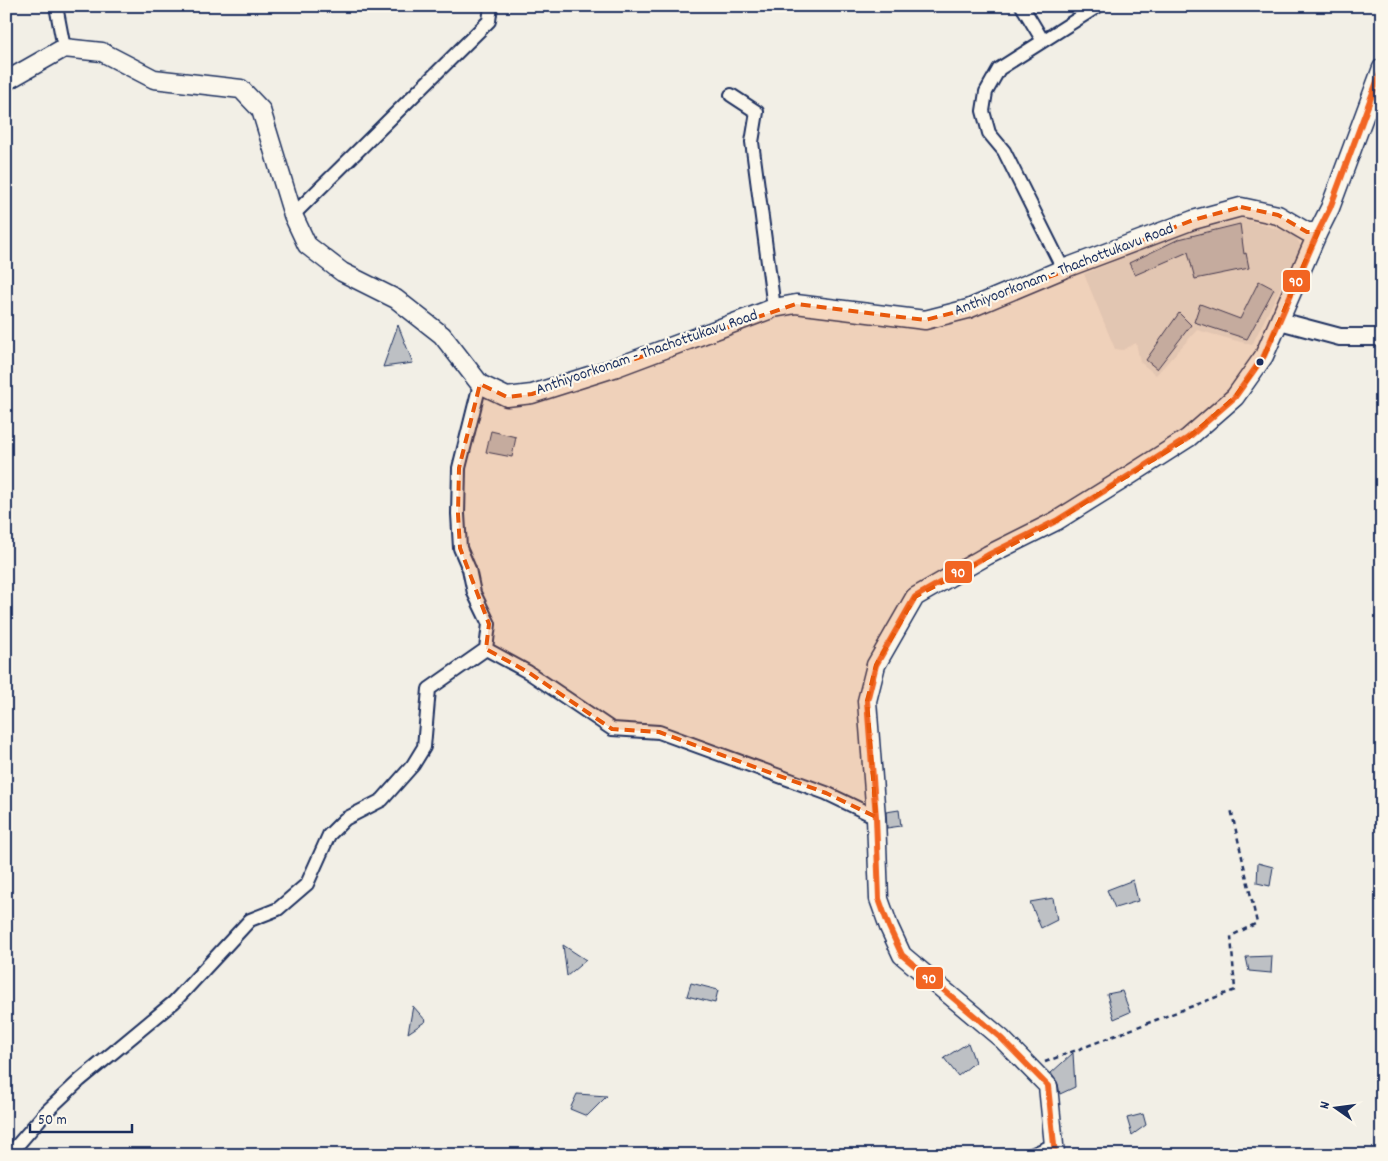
<svg xmlns="http://www.w3.org/2000/svg" width="1388" height="1161" font-family="Dekko,sans-serif">
	<style>
		.built { fill: #e2e1dc }
		.building { fill: #bdc0c4; stroke: #1b2f5e }
		.lines { fill: none; stroke-linecap: round; stroke-linejoin: round }
		.minor-casing { stroke: #1b2f5e; stroke-width: 16 }
		.tertiary-casing { stroke: #1b2f5e; stroke-width: 20 }
		.secondary-casing { stroke: #1b2f5e; stroke-width: 21 }
		.path { stroke: #1b2f5e; stroke-width: 2.5; stroke-dasharray: 5 4; stroke-linecap: butt }
		.minor { stroke: #fbf7ec; stroke-width: 12 }
		.tertiary { stroke: #fbf7ec; stroke-width: 16 }
		.secondary { stroke: #fbf7ec; stroke-width: 18 }
		.bus-1-casing { stroke: #fbf7ec; stroke-width: 10 }
		.bus-1 { stroke: #f26522; stroke-width: 6 }
		.marked { fill: #e8590c; fill-opacity: 0.2; stroke: #e8590c; stroke-width: 4; stroke-dasharray: 10 6; stroke-linejoin: round }
		.bus-dot { fill: #1b2f5e; stroke: #fbf7ec; stroke-width: 2 }
		.labels { text-anchor: middle; dominant-baseline: central; stroke-width: 4.5; stroke-linejoin: round; paint-order: stroke }
		.street-label { font-size: 16px; fill: #1b2f5e; stroke: #fbf7ec }
		.line-badge { stroke: #fbf7ec; stroke-width: 2 }
		.badge-label { font-size: 14px; text-anchor: middle; font-weight: bold; fill: #fff }
	</style>
	<rect width="100%" height="100%" fill="#f2efe6"/>
	<filter id="ink" filterUnits="userSpaceOnUse"><feTurbulence type="fractalNoise" baseFrequency=".02" numOctaves="2"/><feDisplacementMap in="SourceGraphic" scale="10" xChannelSelector="R" yChannelSelector="G"/><feConvolveMatrix kernelMatrix="1 2 1 2 8 2 1 2 1" color-interpolation-filters="sRGB"/></filter>
	<g filter="url(#ink)">
		<path class="built" d="M1243,219L1294,234L1301,246L1252,345L1197,330L1156,375L1140,362L1136,343L1123,350L1115,349L1084,274L1180,234Z"/>
		<path class="building" d="M1240,224L1244,254L1246,253L1249,268L1195,279L1188,252L1135,275L1129,263L1179,239Z
			M1259,281L1274,289L1247,339L1194,322L1200,304L1240,319Z
			M1179,313L1191,325L1157,369L1146,360Z
			M398,325L413,363L383,367Z
			M491,431L516,437L512,457L486,452Z
			M899,810L901,826L887,828L886,812Z
			M1258,863L1273,867L1270,886L1257,883Z
			M1133,880L1138,901L1115,908L1107,890Z
			M1053,898L1057,920L1041,928L1030,902Z
			M563,945L586,960L567,976Z
			M1272,956L1271,973L1249,971L1246,957Z
			M691,983L718,990L715,1003L687,996Z
			M1122,991L1130,1012L1114,1019L1107,994Z
			M413,1006L426,1021L408,1033Z
			M968,1043L975,1062L958,1076L944,1058Z
			M1073,1053L1075,1087L1060,1094L1058,1084L1051,1073Z
			M577,1094L607,1096L587,1116L570,1109Z
			M1143,1114L1146,1125L1132,1135L1127,1118Z"/>
		<g class="lines">
			<defs>
				<path id="minor" d="M56,6L64,48
					M1022,6L1043,41
					M731,95L757,112L752,142L774,308
					M293,215L489,21L491,6
					M1063,269L1004,151L989,133L983,111L986,92L999,69L1098,6
					M486,649L528,672L612,729L659,732L826,793L876,817
					M9,1155L46,1112L80,1080L174,1002L250,920L278,909L307,884L329,835L345,819L382,800L413,765L424,747L429,689L486,649L489,624L474,593L469,569L460,548L458,514L459,468L480,384
					M1031,1155L1054,1145"/>
				<path id="tertiary" d="M1280,321L1340,337H1382"/>
				<path id="secondary" d="M6,81L64,48L102,52L154,79L241,89L261,110L293,215L307,245L342,272L396,299L442,335L480,384L507,397L532,394L614,368L774,308L796,304L925,320L968,309L1063,269L1193,220L1241,207L1278,215L1307,232H1318
					M1055,1155L1048,1086L1002,1039L902,955L889,927L879,899L876,817L867,701L876,665L915,597L988,555L1056,521L1130,475L1188,438L1235,397L1264,356L1318,232L1330,208L1382,68"/>
			</defs>
			<use href="#minor" class="minor-casing"/>
			<use href="#tertiary" class="tertiary-casing"/>
			<use href="#secondary" class="secondary-casing"/>
			<path class="path" d="M1045,1062L1235,990L1231,936L1257,923L1231,809"/>
			<use href="#minor" class="minor"/>
			<use href="#tertiary" class="tertiary"/>
			<use href="#secondary" class="secondary"/>
			<defs>
				<path id="bus-1" d="M1055,1155L1048,1086L1002,1039L902,955L889,927L879,899L876,817L867,701L876,665L915,597L988,555L1056,521L1130,475L1188,438L1235,397L1264,356L1318,232L1330,208L1382,68"/>
			</defs>
			<use href="#bus-1" class="bus-1-casing"/>
			<use href="#bus-1" class="bus-1"/>
		</g>
	</g>
	<path class="marked" d="M1241,207L1278,215L1307,232H1318L1264,356L1235,397L1188,438L1056,521L915,597L876,665L867,701L876,817L826,793L659,732L612,729L528,672L486,649L489,624L460,548L458,514L459,468L480,384L507,397L532,394L796,304L925,320L968,309L1193,220Z"/>
	<circle class="bus-dot" cx="1260" cy="362" r="4.5"/>
	<g class="labels">
		<g class="street-label">
			<text transform="translate(1064 270) rotate(-21)">Anthiyoorkonam - Thachottukavu Road</text>
			<text transform="translate(647 353) rotate(-19)">Anthiyoorkonam - Thachottukavu Road</text>
		</g>
	</g>
	<g class="line-badge">
		<rect x="1282" y="269" width="29" height="24" rx="5" fill="#f26522"/>
		<rect x="944" y="560" width="29" height="24" rx="5" fill="#f26522"/>
		<rect x="915" y="966" width="29" height="24" rx="5" fill="#f26522"/>
	</g>
	<g class="badge-label">
		<text x="1296" y="286">90</text>
		<text x="958" y="577">90</text>
		<text x="929" y="983">90</text>
	</g>
	<rect width="1388" height="1161" fill="none" stroke="#fbf7ec" stroke-width="25"/>
	<rect x="12" y="12" width="1363" height="1136" fill="none" stroke="#1b2f5e" stroke-width="2" filter="url(#ink)"/>
	<g transform="translate(1336 1108) rotate(284)" stroke="#fbf7ec" stroke-width="4" paint-order="stroke">
	<path d="M0-4L9 19L0 12L-9 19Z" fill="#1b2f5e"/>
	<text y="-8" font-size="14" font-weight="bold" text-anchor="middle" fill="#1b2f5e">N</text>
	</g>
	<path d="M30 1124v8h102v-8" fill="none" stroke="#1b2f5e" stroke-width="2.5"/>
	<text x="38" y="1124" font-size="15" fill="#1b2f5e" stroke="#fbf7ec" stroke-width="4" paint-order="stroke">50 m</text>
</svg>
